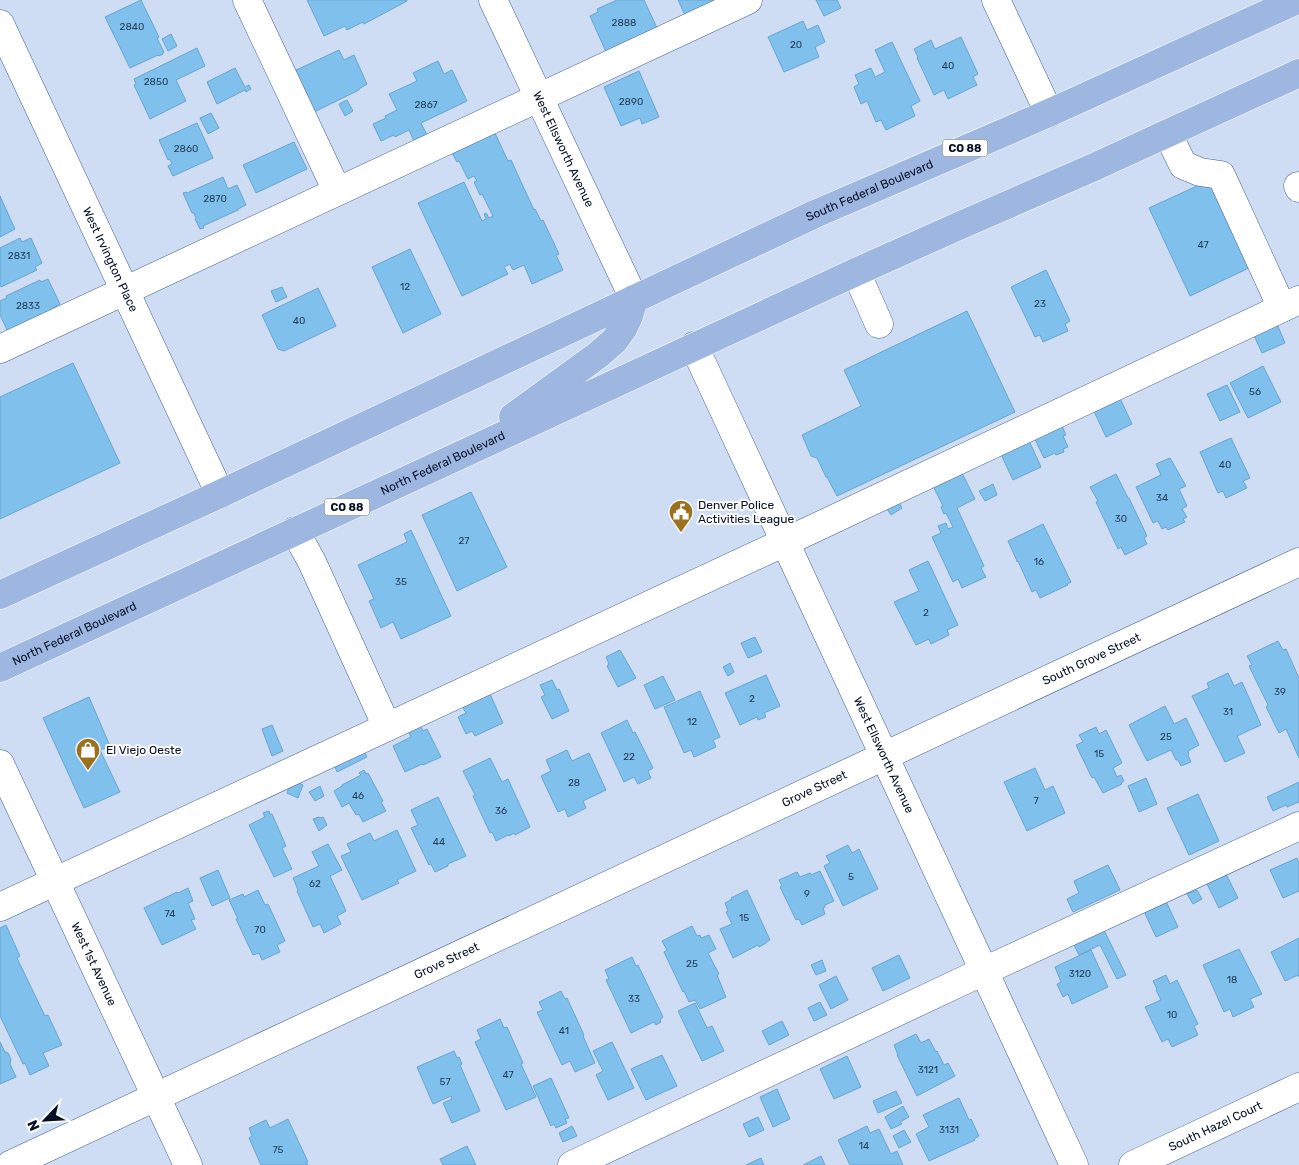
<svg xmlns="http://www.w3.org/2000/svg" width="1299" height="1165" font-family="Rubik,sans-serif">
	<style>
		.building { fill: #7fc0ed; stroke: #68a5ce }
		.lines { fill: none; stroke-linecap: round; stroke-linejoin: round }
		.minor-casing { stroke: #416092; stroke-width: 29 }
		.major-casing { stroke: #fff; stroke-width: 29 }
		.minor { stroke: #fff; stroke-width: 28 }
		.major { stroke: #9db7e1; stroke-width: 28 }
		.labels { text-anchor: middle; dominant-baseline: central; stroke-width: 4; stroke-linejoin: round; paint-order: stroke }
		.number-label { font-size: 10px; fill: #243c56 }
		.shield { fill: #fdfdfd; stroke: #4f5765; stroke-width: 1 }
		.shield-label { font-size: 11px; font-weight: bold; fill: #051024 }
		.street-label { font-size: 12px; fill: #051024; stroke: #fdfdfd }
		.poi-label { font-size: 12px; fill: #051024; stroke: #fdfdfd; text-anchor: start }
	</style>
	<rect width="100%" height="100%" fill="#cfddf4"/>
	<path class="building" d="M141,0L159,37L157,38L164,52L163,53V54L159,56L158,55L130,68L105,17Z
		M307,0H407V1L364,24L363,22L347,30L345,26L324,36Z
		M617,0H644L658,30L606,52L590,16L598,12L597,9Z
		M678,0H717L685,15Z
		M816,0H837L841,8L824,16Z
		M803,21L807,30L818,25L825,42L815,47L819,57L784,72L768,37Z
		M171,34L177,46L168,51L162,39Z
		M961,37L978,74L973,77L977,85L948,99L944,90L934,95L917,58L918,57L914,49L931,40L935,49Z
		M892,42L920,101L911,106L915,116L886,130L881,120L876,122L867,101L861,104L854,87L859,84L855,75L871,68L875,77L885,72L875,50Z
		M197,48L205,66L176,80L186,101L150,119L134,85L136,84L134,79Z
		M339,50L344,60L354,55L367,84L359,89V90L312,113L292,72Z
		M438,61L444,74L452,70L467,101L421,123L427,135L414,141L409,130L395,137L394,135L381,141L373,124L386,118L385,116L397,110L389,94L417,81L413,73Z
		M235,68L245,87L249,85L251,89L246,92L245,90L217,104L207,82Z
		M639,71L659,117L642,124L640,118L621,126L604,87Z
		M347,100L353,111L345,116L339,104Z
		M211,113L219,128L208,134L200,118Z
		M197,123L213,158L173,176L168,166L172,164L170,159L168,160L159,140Z
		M494,131L508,161L511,160L534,210L535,209L541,221L543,220L559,254L556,255L563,270L532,284L524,265L513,270L510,264L504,267L508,274L462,296L418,203L464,182L482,221L486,219L484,214L486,213L489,218L493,216L482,194L480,195L474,182L477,181L474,176L468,179L459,161L457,162L451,151Z
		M294,142L307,169L256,193L243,165Z
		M223,177L228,189L237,185L246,205L238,209V210L203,226L204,228L200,229L195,219L196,218L194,213H192L183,193L186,192L187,193Z
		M1210,180L1251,267L1190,296L1149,208Z
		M0,196L15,229L0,237Z
		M20,238L22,242L31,238L42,263L35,267L37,270L1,287L0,285V248Z
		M410,249L441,314L403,333L372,267Z
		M1046,270L1070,321L1065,324L1068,331L1043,342L1040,335L1035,337L1011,287Z
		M48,279L60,304L53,308L54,309L8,332L0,315V301L7,298L6,296L40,280L41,282Z
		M282,287L287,297L276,302L271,291Z
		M318,288L336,326L284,351L278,349L262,315Z
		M967,311L1015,412L837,496L827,477H826L817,458L811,456L802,435L861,406L844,370Z
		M1274,317L1285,343L1262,353L1250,327Z
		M73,363L120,463L0,519V397Z
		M1263,366L1281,402L1248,418L1230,383Z
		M1227,385L1240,412L1220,421L1207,394Z
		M1118,394L1132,424L1106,437L1092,407Z
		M1062,426L1066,435L1063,436L1068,447L1063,449L1064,452L1056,455L1055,453L1044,458L1030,429Z
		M1026,434L1041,467L1013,480L998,448Z
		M1231,438L1250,478L1243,481L1247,488L1226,498L1223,491L1218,493L1200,452Z
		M1170,458L1186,486L1179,489L1187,506L1182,509L1187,517L1183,519L1185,522L1168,530L1166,527L1162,529L1158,521L1153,523L1136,487L1161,475L1156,464Z
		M960,469L975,499L957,508L984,566L981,568L986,577L962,588L958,579L953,582L932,537L941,533L938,526L946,523L948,529L953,527L946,513L944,514L941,507L943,506L931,482Z
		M1116,474L1128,498H1129L1147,536L1144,538L1147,544L1125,555L1121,547L1118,549L1096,502L1098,501L1090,487Z
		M993,484L997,495L985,501L979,491Z
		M471,492L507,567L457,591L422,515Z
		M895,496L902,508L891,515L883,503Z
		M1043,524L1071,582L1067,584L1068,585L1040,598L1036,590L1032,592L1018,561L1017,562V561L1008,541Z
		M411,530L451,616L401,639L393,622L381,628L369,601L374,599L358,565L407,542L404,534Z
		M928,561L958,625L947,630L949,635L931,644L929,639L916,645L894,602L919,591L909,570Z
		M755,637L762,652L748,658L741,643Z
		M1278,641L1283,650L1286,649L1299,678V758L1286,729L1279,733L1266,707L1268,705L1249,666L1252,665L1247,656Z
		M620,650L636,678L618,687L607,666L609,664L606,657Z
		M730,663L734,672L728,676L723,667Z
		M1228,673L1234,686L1242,682L1261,725L1237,736L1245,753L1225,762L1192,696L1209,688L1207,683Z
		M766,675L780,706L764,713L766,717L758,720L757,717L740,725L725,693Z
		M663,676L675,700L655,709L644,685Z
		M552,680L557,690L559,689L569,711L552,719L541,697L545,695L540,685Z
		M700,691L720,737L713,740L716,747L694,757L691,750L684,753L664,707Z
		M490,694L503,723L475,736L472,731L466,734L458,717L466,713L462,706Z
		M89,697L110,746L100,750L120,792L84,808L43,718Z
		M1165,706L1174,724L1186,718L1199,745L1188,751L1189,754L1188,755L1191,762L1181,766L1178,760H1176L1171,750L1147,761L1129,725Z
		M627,720L633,733L635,732L653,768L648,771L651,778L638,784L634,777L624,782L601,733Z
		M419,723L423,731L427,729L441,757L423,765L422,764L405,772L393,746L411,737L407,729Z
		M272,725L283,751L272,756L262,729Z
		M1096,727L1099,734L1106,730L1122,763L1113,768L1117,777L1121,775L1124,781L1121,783L1122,784L1103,793L1094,777L1092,778L1076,745L1083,742L1079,735Z
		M360,743L367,757L337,772L331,757Z
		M567,750L572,761L589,753L606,790L583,801L586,808L568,817L565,809L558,812L541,776L551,771L546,760Z
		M490,758L502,782L508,779L530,827L515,835L514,833L509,836L508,835L496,841L492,832L490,833L473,796L475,795L463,771Z
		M1035,768L1045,790L1053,786L1065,813L1027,831L1004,782Z
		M364,770L366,774L368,773L383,801L381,802L386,811L363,822L359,814L356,815L349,803L342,807L334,791L342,786V785L361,775L359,773Z
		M1146,778L1157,804L1139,812L1128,786Z
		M292,780L303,785L298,798L287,793Z
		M1299,782V802L1287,807L1286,805L1273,811L1267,797Z
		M320,786L324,796L315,801L309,792Z
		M1198,794L1219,841L1189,855L1167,808Z
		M438,797L466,856L448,864V866L435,872L431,864L429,865L411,828L418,825L411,810Z
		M269,811L270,814H272L286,846L282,848L292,869L274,877L249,825L265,817L263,813Z
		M319,817L320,818L323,817L327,825L319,831L313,819Z
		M397,830L416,871L397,880L399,883L362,900L341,856L351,852L347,844L370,833L374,841Z
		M328,844L342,870L330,876L346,911L337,916L341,924L324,933L320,924L313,927L297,891L298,890L293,878L319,866L312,852Z
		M848,845L852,853L859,849L878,889L843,906L824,866L830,863L826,856Z
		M1297,858L1299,863V891L1283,898L1270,870Z
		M1108,865L1120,890L1073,912L1067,899L1079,893L1074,881Z
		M218,870L230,898L212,906L200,878Z
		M1224,870L1238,898L1219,908L1205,880Z
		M820,871L834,901L825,905V907L823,908L825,914L802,925L799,919L796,920L780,887L782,886L779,880L797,872L800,877L810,873L811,875Z
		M188,888L193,901L188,903L195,919L191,920L196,929L162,945L144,908L177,892L178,893Z
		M258,890L265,905L268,904L285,941L277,945L280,952L262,960L259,953L253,955L236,919H238L229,900L243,894L244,897Z
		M747,890L770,940L766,942V943L759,947L758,945L733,958L720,929L732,924L726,912L728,911L725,903L732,899L731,898Z
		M1197,890L1202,899L1193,904L1187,894Z
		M1164,897L1178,927L1156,937L1142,907Z
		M1100,922L1126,975L1117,979L1100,945L1079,955L1070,937Z
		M6,925L20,956L17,958L45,1016L48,1015L62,1045L43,1053L49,1066L30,1075L25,1063L23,1064L0,1016V928Z
		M692,926L697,936L700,935L701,938L709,935L716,949L708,953L719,974L717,975L726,997L700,1009L695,1000L689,1002L684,991L683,992L664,952L667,950L662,941Z
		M1299,938V977L1298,975L1285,981L1271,952Z
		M1239,949L1262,994L1250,999L1254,1007L1233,1017L1230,1009L1224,1012L1203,965Z
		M1091,950L1108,987L1072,1004L1068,994L1063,997L1057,984L1061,982L1055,967Z
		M899,955L910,978L883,991L872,968Z
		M632,957L636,966L638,965L663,1017L660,1019L661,1022L656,1025L654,1022L631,1033L606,980L609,979L605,970Z
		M822,960L826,971L816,975L811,965Z
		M1166,975L1170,984L1177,980L1198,1024L1194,1026L1198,1035L1172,1047L1168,1039L1162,1042L1145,1007L1161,1000L1156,990L1157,989L1153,981Z
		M836,976L848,1000L831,1009L819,985Z
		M561,991L565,999L567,998L584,1035L583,1036L595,1063L575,1072L570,1061L562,1065L537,1012L543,1010L539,1002Z
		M820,1002L827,1015L814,1021L808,1008Z
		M695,1003L707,1028L712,1026L724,1051L702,1061L678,1011Z
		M500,1019L504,1028L507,1027L523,1063L521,1064L536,1097L506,1110L475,1042L481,1039L477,1030Z
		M782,1021L789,1035L769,1045L762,1031Z
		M916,1034L921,1043L929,1039L936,1052L937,1051L944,1065L948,1063L955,1076L917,1096L897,1055H898L894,1045Z
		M0,1042L5,1052L8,1053L11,1059L10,1064L16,1077L0,1084Z
		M612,1042L634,1088L608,1100L596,1075L603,1071L593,1051Z
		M454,1051L457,1058L459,1057L462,1064L460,1065L480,1111L452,1123L443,1103L452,1099L451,1096L433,1104L417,1067Z
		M662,1055L677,1086L646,1100L631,1069Z
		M847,1056L861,1087L834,1099L820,1069Z
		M551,1078L569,1118L565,1119L567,1123L556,1128L554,1124L551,1126L533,1086Z
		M777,1089L790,1119L773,1127L760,1097Z
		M896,1091L902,1103L878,1113L873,1101Z
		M959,1098L969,1120L971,1119L979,1136L974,1139L975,1140L929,1161L916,1134L929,1127L923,1115Z
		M903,1106L909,1117L900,1122L902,1124L891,1129L885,1117Z
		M758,1117L764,1130L749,1137L743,1124Z
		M288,1119L308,1162H306L308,1165H261L249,1138L252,1136L249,1128L266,1120L270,1128Z
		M572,1126L577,1136L563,1142L559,1133Z
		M867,1126L870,1133L879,1129L891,1154L897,1151L903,1165H850L838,1140Z
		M904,1130L911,1142L899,1148L893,1136Z
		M467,1146L476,1165H443L440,1159Z
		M821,1156L825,1165H803Z
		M761,1158L764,1165H746Z"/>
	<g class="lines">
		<defs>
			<g id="minor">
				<path d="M247,0L337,191"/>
				<path id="s1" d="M493,0L634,299"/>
				<path d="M996,0L1049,113"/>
				<path id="s2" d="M0,24L220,494"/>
				<path d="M1168,134L1183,165L1200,172L1221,175L1282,308"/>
				<path d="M1298,186L1299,188"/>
				<path d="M856,272L879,324"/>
				<path id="s3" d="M694,346L1074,1165"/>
				<path d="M0,349L748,0"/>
				<path d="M295,531L312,562L387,727"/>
				<path id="s4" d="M0,764L188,1165"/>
				<path d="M0,907L785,542L1299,300"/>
				<path id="s5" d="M10,1165L1299,562"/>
				<path d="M572,1165L984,971L1299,826"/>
				<path id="s6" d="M1133,1165L1299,1087"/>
			</g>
			<g id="major">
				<path d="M513,417L598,355L614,341L624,327L629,316L634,299"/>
				<path id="s7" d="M0,595L220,494L815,214L1049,113L1297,0"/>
				<path id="s8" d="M0,668L856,272L961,225L1092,168L1299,73"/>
			</g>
		</defs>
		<use href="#minor" class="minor-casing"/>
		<use href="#major" class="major-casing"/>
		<use href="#minor" class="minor"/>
		<use href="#major" class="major"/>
	</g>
	<defs>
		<symbol id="civic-pin" viewBox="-11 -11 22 30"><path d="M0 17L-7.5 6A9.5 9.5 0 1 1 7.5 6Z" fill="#9a711e" stroke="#fdfdfd"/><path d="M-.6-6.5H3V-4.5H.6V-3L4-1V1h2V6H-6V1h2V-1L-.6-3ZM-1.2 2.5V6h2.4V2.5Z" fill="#fff"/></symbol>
		<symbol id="shop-pin" viewBox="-11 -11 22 30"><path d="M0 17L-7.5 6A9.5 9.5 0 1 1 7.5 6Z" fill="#9a711e" stroke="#fdfdfd"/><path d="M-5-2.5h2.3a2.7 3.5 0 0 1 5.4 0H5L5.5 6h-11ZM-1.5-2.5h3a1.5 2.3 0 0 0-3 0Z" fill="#fff"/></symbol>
	</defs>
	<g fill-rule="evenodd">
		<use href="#civic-pin" x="667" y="498" width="28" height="38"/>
		<use href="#shop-pin" x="74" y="736" width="28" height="38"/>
	</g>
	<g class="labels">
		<g class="number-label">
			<text x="624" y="23">2888</text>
			<text x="132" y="27">2840</text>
			<text x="796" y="45">20</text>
			<text x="948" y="66">40</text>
			<text x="156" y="82">2850</text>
			<text x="631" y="102">2890</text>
			<text x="426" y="105">2867</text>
			<text x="186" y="149">2860</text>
			<text x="215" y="199">2870</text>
			<text x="1203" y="245">47</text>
			<text x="19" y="256">2831</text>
			<text x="405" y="287">12</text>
			<text x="1040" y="304">23</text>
			<text x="28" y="306">2833</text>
			<text x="299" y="321">40</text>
			<text x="1255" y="392">56</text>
			<text x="1225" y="465">40</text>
			<text x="1162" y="498">34</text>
			<text x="1121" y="519">30</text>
			<text x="464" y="541">27</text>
			<text x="1039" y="562">16</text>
			<text x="401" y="582">35</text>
			<text x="926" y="613">2</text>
			<text x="1280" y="692">39</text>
			<text x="752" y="699">2</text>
			<text x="1228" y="712">31</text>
			<text x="692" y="722">12</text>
			<text x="1166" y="737">25</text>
			<text x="1099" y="754">15</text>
			<text x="629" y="757">22</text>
			<text x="574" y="783">28</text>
			<text x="358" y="796">46</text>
			<text x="1036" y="801">7</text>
			<text x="501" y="811">36</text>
			<text x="439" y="842">44</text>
			<text x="851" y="877">5</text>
			<text x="315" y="884">62</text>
			<text x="807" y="894">9</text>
			<text x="170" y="914">74</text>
			<text x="744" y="918">15</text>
			<text x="260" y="930">70</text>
			<text x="692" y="964">25</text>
			<text x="1080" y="974">3120</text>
			<text x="1232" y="980">18</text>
			<text x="634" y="999">33</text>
			<text x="1172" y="1015">10</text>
			<text x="564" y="1031">41</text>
			<text x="928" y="1070">3121</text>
			<text x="508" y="1075">47</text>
			<text x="445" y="1082">57</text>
			<text x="949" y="1130">3131</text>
			<text x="864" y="1146">14</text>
			<text x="278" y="1150">75</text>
		</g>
		<g class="shield">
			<rect x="942.5" y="139.5" width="45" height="17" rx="4"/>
			<rect x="324.5" y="498.5" width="45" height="17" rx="4"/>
		</g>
		<g class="shield-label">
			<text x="965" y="148">CO 88</text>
			<text x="347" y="507">CO 88</text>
		</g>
		<g class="street-label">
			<text stroke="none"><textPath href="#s1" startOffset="165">West Ellsworth Avenue</textPath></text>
			<text stroke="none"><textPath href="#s7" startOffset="959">South Federal Boulevard</textPath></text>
			<text stroke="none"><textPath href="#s2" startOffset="260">West Irvington Place</textPath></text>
			<text stroke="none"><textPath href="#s8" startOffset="488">North Federal Boulevard</textPath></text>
			<text stroke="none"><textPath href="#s8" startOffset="82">North Federal Boulevard</textPath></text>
			<text stroke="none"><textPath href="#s5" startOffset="1194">South Grove Street</textPath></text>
			<text stroke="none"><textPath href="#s3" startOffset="451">West Ellsworth Avenue</textPath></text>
			<text stroke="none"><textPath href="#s5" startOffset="888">Grove Street</textPath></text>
			<text stroke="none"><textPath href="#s5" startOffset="482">Grove Street</textPath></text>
			<text stroke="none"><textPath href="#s4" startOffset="221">West 1st Avenue</textPath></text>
			<text stroke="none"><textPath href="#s6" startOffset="91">South Hazel Court</textPath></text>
		</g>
		<g class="poi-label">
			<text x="698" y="505">Denver Police<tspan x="698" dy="14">Activities League</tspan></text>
			<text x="106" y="750">El Viejo Oeste</text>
		</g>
	</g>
	<g transform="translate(45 1120) rotate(245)" stroke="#fdfdfd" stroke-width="4" paint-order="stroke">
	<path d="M0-4L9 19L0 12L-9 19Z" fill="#051024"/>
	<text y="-8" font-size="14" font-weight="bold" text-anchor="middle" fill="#051024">N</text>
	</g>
</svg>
